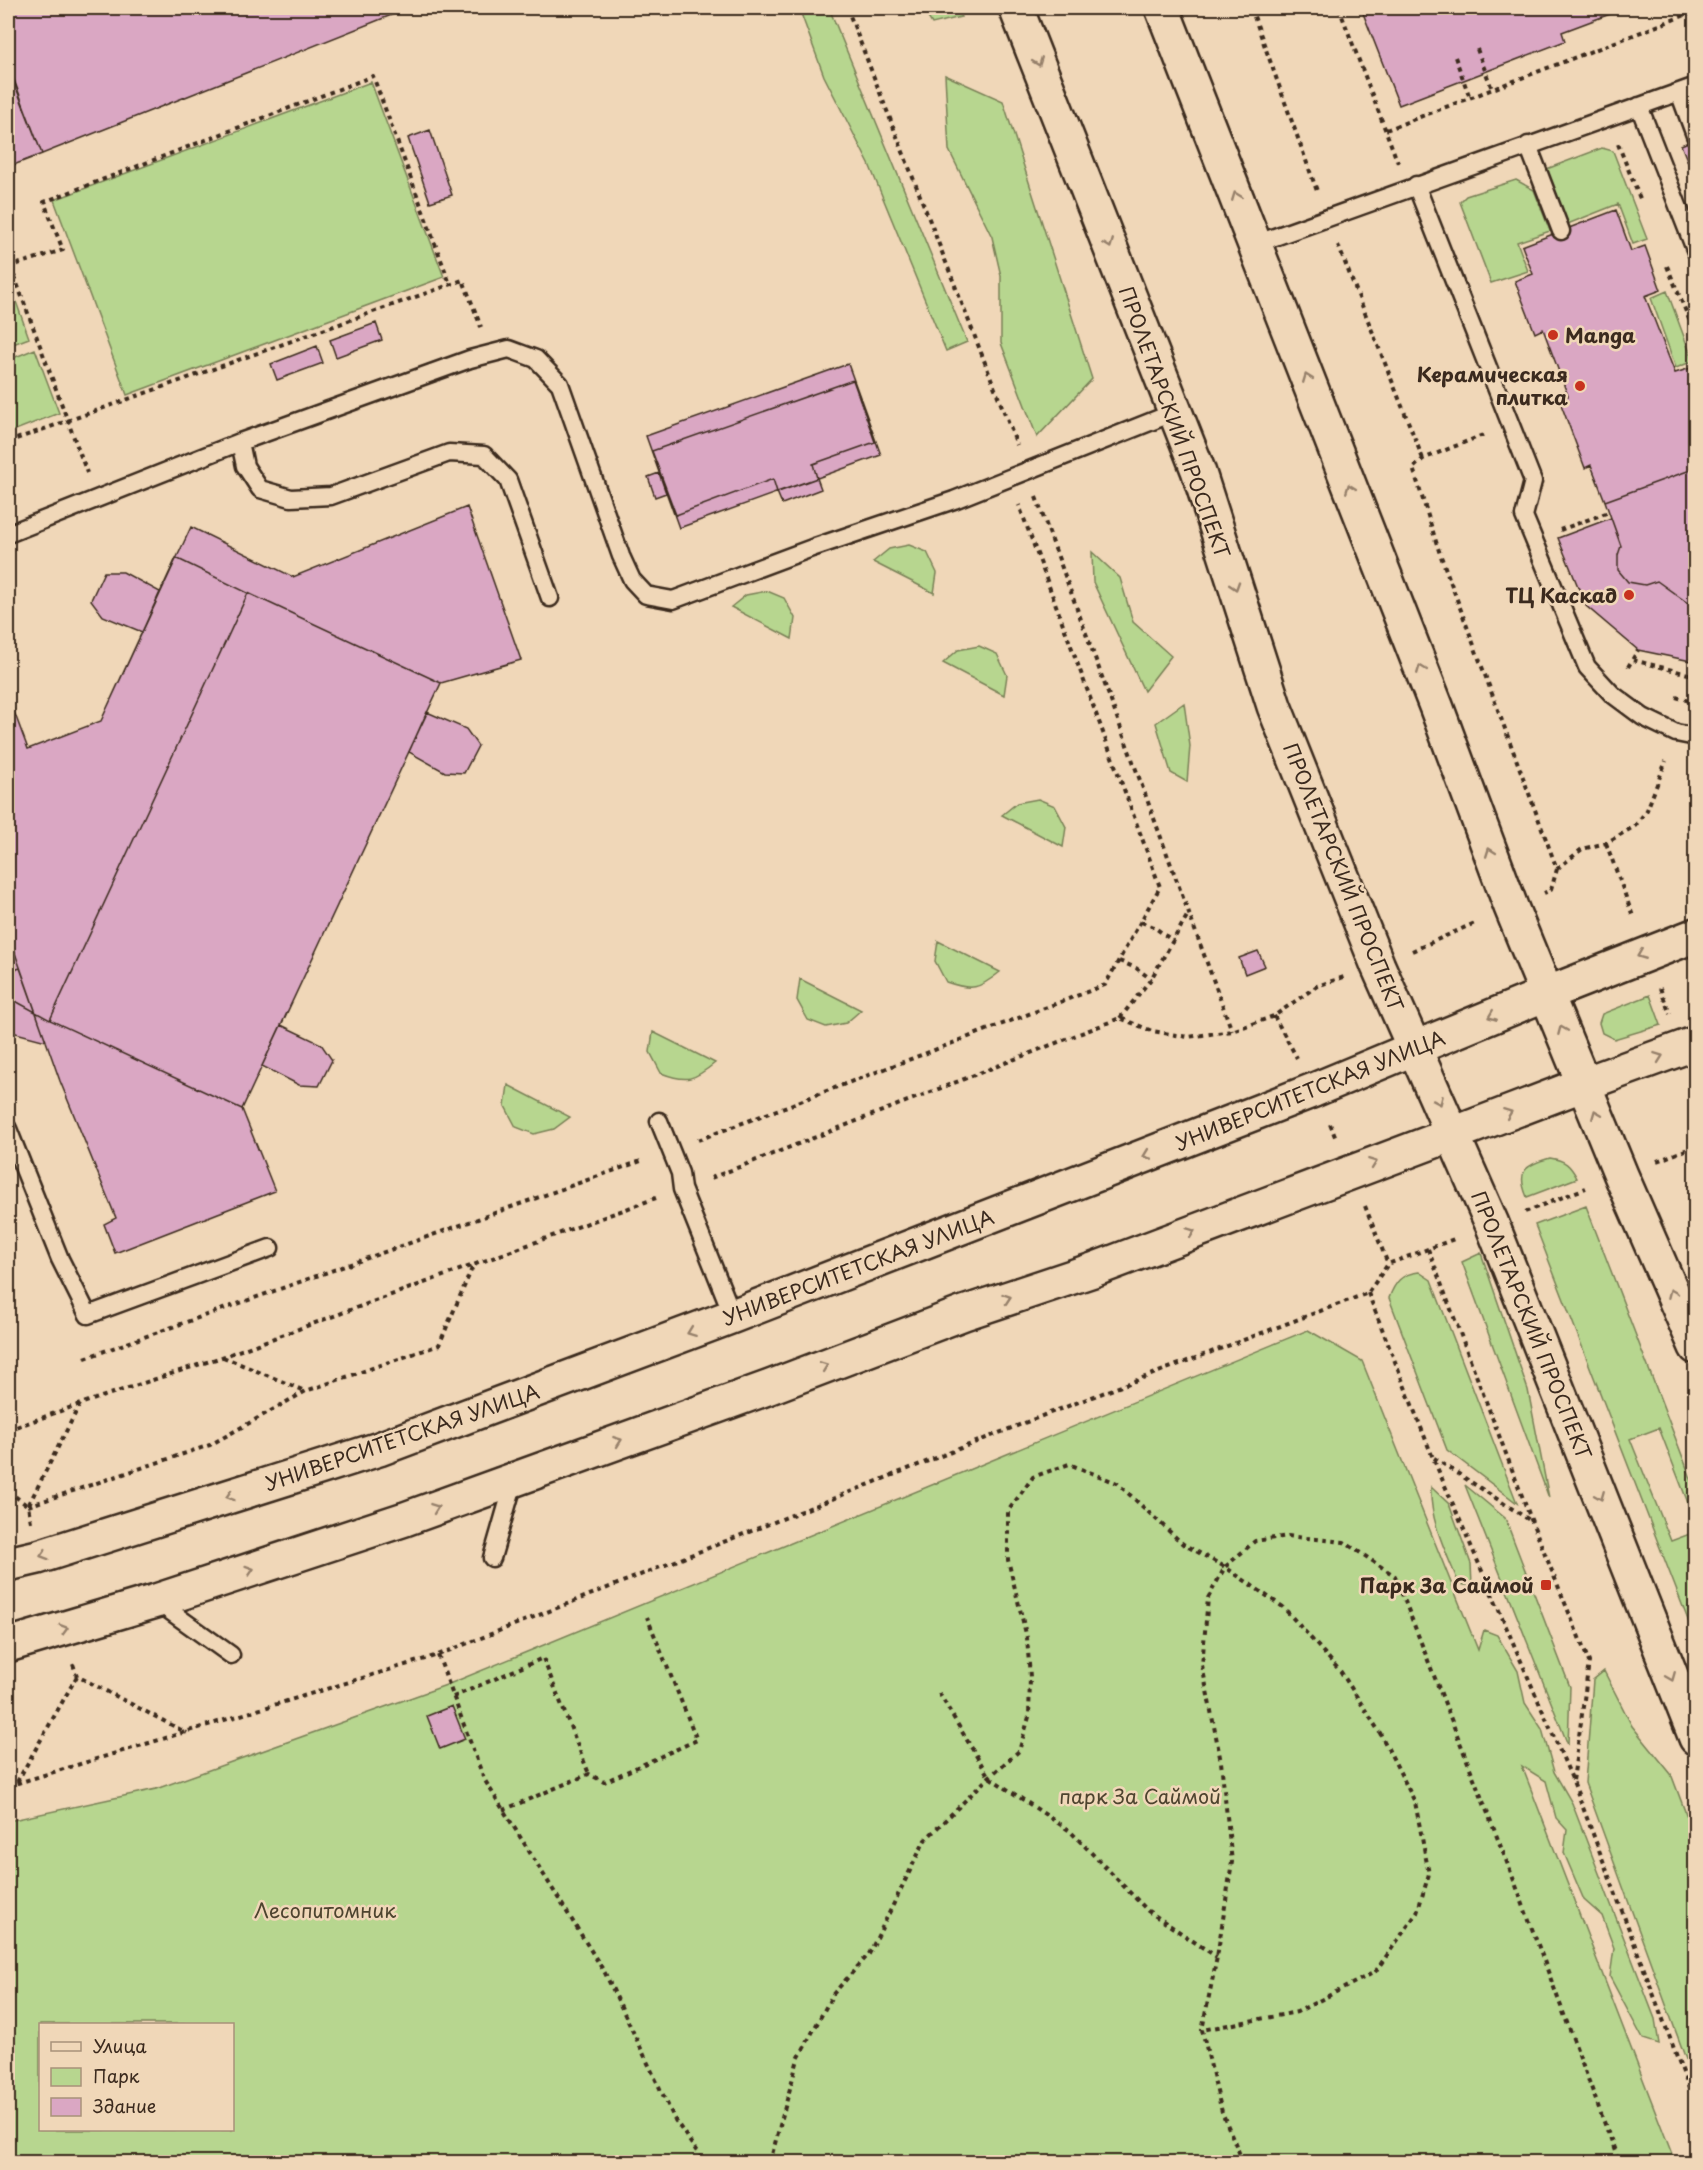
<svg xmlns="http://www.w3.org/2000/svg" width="1703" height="2170" font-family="'Playpen Sans',sans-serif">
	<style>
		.green { fill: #b7d68f; stroke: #798056; stroke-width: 1.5; fill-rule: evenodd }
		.building { fill: #daa7c3; stroke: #3b2a1e; stroke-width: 1.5 }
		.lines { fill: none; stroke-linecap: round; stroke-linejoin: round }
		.lane-casing { stroke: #3b2a1e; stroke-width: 21 }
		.secondary-casing { stroke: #3b2a1e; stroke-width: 38 }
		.primary-casing { stroke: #3b2a1e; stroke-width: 38 }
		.path { stroke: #3b2a1e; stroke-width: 4; stroke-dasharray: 4.5 4.5; stroke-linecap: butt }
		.lane { stroke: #f0d7b8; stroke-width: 16 }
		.secondary { stroke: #f0d7b8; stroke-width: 33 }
		.primary { stroke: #f0d7b8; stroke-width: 33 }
		.oneway { stroke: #96806b }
		.poi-dot { fill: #c8321e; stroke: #f0d7b8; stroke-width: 2 }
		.labels { text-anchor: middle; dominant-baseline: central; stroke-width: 5; stroke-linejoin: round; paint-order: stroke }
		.poi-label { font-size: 20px; font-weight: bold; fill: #3b2a1e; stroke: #f0d7b8; text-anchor: end }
		.street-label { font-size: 20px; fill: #3b2a1e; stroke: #f0d7b8 }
		.park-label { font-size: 20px; fill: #4e442f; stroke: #f0d7b8 }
	</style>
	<rect width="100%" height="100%" fill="#f0d7b8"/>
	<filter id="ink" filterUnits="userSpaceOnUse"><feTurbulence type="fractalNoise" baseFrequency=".0167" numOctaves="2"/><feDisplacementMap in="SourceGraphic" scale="12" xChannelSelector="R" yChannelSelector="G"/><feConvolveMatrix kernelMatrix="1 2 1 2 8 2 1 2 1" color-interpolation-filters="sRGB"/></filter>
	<g filter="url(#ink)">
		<path class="green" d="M799,8H829L967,342L946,351L869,164L824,76Z
			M922,8H957L961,17L932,24Z
			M945,75L1003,101L1092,379L1037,437L1001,343V276L992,237L949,150Z
			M371,82L444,277L127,395L54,200Z
			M1602,148L1613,151L1647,239L1633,244L1618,204L1565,225L1544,170Z
			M1516,180L1534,190L1550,231L1517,242L1528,271L1491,283L1460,202L1466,196Z
			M8,279L29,338L8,346Z
			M1667,291L1693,361L1676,368L1651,298Z
			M35,349L59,413L8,433V360Z
			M909,545L927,552L937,573L934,593L873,562L889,549Z
			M1092,552L1120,578L1133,622L1171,656L1144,691L1093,582Z
			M767,591L784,598L795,618L792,639L731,607L746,595Z
			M979,646L997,654L1007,675L1004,695L943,663L958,650Z
			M1184,703L1190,746L1187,782L1171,773L1156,723Z
			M1038,799L1055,806L1066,827L1063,847L1002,815L1017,803Z
			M938,941L1000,972C979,989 972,991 946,982L935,961Z
			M800,979L861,1010L846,1023L826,1027L808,1020L797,1000Z
			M1650,995L1661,1025L1614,1039L1602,1033L1599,1023L1602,1014Z
			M653,1032L715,1063C694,1080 687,1083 661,1073L650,1052Z
			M508,1085L570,1117L554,1129L534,1134L516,1127L505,1106Z
			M1550,1158C1565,1160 1570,1165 1577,1178L1527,1197C1516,1171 1525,1165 1550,1158Z
			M1586,1206L1695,1489V1521L1659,1428L1630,1439L1671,1541L1695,1532V1638L1535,1225Z
			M1481,1253L1528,1390L1549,1498L1462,1262Z
			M1419,1272L1431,1280L1517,1503L1447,1450L1389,1298C1395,1282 1401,1274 1419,1272Z
			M1308,1330L1362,1361L1478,1650L1484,1630L1497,1635L1518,1671L1525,1703L1542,1729L1554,1772L1572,1803L1655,2019L1659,2044L1643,2039L1610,1977L1614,1948L1602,1916L1584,1900L1564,1853L1567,1830L1556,1818L1546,1781L1522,1766L1675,2162H8V1821L156,1789L449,1684ZM40,2024H232V2130H40Z
			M1465,1485L1505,1518L1570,1687L1568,1745Z
			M1431,1487L1449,1504L1471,1564L1472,1586L1459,1584C1447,1554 1429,1520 1431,1487Z
			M1604,1671L1632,1726L1671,1774L1695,1838V2084L1585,1783L1593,1680Z"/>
		<path class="building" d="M8,8H409L42,154L8,67Z
			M1361,8H1626L1562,32L1565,41L1399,105Z
			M8,64L42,154L11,166L8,156Z
			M430,130L452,195L430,202L408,138Z
			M1696,139V182L1681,145Z
			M1616,210L1631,251L1645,246L1661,290L1645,296L1675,373L1691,368L1696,380V419L1691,421L1696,433V468L1605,501L1591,465L1585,468L1559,399L1568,396L1543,329L1535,333L1515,281L1533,274L1522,246Z
			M376,323L382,340L336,357L330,340Z
			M317,346L323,363L277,380L271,364Z
			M848,364L881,455L679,528L646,436Z
			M853,380L875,442L813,464L817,478L777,492L773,479L676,515L652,451Z
			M1696,468V609L1657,581L1645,585L1628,582L1618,570V555L1621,546L1605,501Z
			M659,473L666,493L655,497L648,477Z
			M817,478L821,489L782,504L777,492Z
			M467,507L521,660L441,683L248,593L50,1020L242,1109L275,1191L115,1253L104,1224L116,1218L60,1081L8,933V699L9,698L28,749L101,721L191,527L293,577Z
			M1611,518L1621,546L1618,555V570L1628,582L1645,585L1657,581L1696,609V662L1638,650L1586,606L1558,538Z
			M176,558L248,593L50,1020L8,997V699L9,698L28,749L101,721Z
			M104,572H123L160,592L142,632L103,616L91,600Z
			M248,593L441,683L242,1109L50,1020Z
			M427,712L466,729L478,746L464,773L445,772L409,752Z
			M1258,951L1265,966L1245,974L1239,958Z
			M20,968L46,1041L8,1031V972Z
			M281,1025L321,1044L332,1060L319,1086L299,1085L262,1066Z
			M452,1706L465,1739L440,1749L427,1716Z"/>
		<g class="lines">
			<defs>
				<path id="lane" d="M1679,92L1696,138
					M1639,106L1696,252
					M1528,145L1561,231
					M1416,185L1533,481L1524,516L1587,667L1612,694L1643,717L1676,733L1696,737
					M1255,244L1696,86
					M240,442L245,466L260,489L291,498L331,496L449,453L484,455L508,480L550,598
					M8,534L240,442L470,359L509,349L536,359L560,384L621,556L632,580L646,595L673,600L812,548L954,500L1175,412
					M659,1121L680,1173L682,1189L733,1316
					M8,1129L60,1259L88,1315L270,1248
					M492,1558L515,1478
					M156,1601L231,1655"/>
				<path id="secondary" d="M1546,994L1696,935
					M1584,1084L1696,1043
					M8,1564L38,1557L379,1449L733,1316L1314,1090L1415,1048
					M8,1645L156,1601L405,1519L770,1387L964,1313L1093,1270L1453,1134"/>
				<path id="primary" d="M1016,8L1198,470L1274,706L1378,966L1492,1224L1696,1738
					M1162,8L1436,706L1511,907L1621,1175L1696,1347
					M1415,1048L1546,994
					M1453,1134L1584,1084"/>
			</defs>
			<use href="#lane" class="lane-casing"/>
			<use href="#secondary" class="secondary-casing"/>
			<use href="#primary" class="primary-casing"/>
			<path class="path" d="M847,8L1017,445
				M1251,8L1317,191
				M1339,8L1398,163
				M1477,49L1492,89
				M1455,57L1470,98
				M1386,130L1696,11
				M1618,144L1641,201
				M1338,245L1423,459
				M8,259L87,473
				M1667,266L1696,336
				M8,267L63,250L44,202L373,76L450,284
				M1483,435L1423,459L1413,468L1439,551L1557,869L1551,890L1544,893
				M8,442L463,280L481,327
				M1036,497L1232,1031
				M1560,530L1609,512
				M1633,660L1696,676
				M1628,667L1638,650
				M1676,697L1696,703
				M1606,843L1634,919
				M1557,869L1582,849L1606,843L1635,826L1647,810L1666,761
				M1141,922L1154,927L1173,941
				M1412,951L1477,922
				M1119,961L1136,968L1151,979
				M1660,988L1670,1014
				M1274,1016L1297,1058
				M1120,1018L1151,979L1187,916
				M1330,1124L1336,1139
				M698,1140L1105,985L1160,887L1019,505
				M1657,1161L1696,1146
				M711,1178L1120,1018L1152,1031L1188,1037L1232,1031L1274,1016L1317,986L1344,977
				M1365,1206L1388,1264
				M1525,1212L1586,1188
				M1428,1249L1532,1522L1589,1662L1573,1781
				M1368,1293L1433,1458L1573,1781L1696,2107
				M223,1357L305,1391
				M85,1358L644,1160
				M8,1430L80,1404L222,1357L656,1198
				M1434,1458L1531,1521
				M8,1491L28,1506
				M28,1506L210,1445L306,1391L439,1345L473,1266
				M31,1522L28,1506L80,1404
				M438,1655L484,1779L605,1973L675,2120L704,2162
				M73,1664L77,1676L187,1733
				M939,1693L989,1777L1070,1831L1148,1911L1217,1957
				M453,1697L543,1658L589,1774
				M17,1782L77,1676
				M8,1786L438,1655L1047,1414L1368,1293L1388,1264L1457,1238
				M503,1810L589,1774L604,1782L697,1740L647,1617
				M770,2162L798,2059L833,1994L869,1954L925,1840L989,1777L1019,1751L1029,1717L1030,1677L1027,1638L1008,1560V1511L1033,1477L1069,1464L1117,1483L1183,1544L1225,1567L1283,1607L1341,1672L1380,1733L1415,1802L1429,1874L1417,1913L1375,1972L1297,2012L1202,2030
				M1243,2162L1222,2112L1202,2030L1217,1957L1232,1862L1221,1762L1202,1665L1208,1598L1225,1567L1255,1541L1288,1536L1344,1542L1395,1576L1515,1883L1619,2162"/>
			<use href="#lane" class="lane"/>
			<use href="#secondary" class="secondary"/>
			<use href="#primary" class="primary"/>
		</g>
		<defs><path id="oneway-chevron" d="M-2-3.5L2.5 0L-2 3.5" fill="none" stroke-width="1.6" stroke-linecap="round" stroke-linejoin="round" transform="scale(1.5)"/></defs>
		<g class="oneway">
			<use href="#oneway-chevron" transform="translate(1038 62) rotate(69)"/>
			<use href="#oneway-chevron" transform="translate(1236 196) rotate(-111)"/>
			<use href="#oneway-chevron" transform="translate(1109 244) rotate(69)"/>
			<use href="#oneway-chevron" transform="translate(1307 378) rotate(-111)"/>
			<use href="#oneway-chevron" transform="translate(1350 488) rotate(-111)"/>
			<use href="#oneway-chevron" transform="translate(1235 586) rotate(72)"/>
			<use href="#oneway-chevron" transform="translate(1421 669) rotate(-111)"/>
			<use href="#oneway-chevron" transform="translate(1490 852) rotate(-110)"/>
			<use href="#oneway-chevron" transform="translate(1641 955) rotate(158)"/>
			<use href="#oneway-chevron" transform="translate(1492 1016) rotate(158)"/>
			<use href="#oneway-chevron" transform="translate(1562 1030) rotate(-113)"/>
			<use href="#oneway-chevron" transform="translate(1659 1057) rotate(-20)"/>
			<use href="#oneway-chevron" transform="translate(1439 1101) rotate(66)"/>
			<use href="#oneway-chevron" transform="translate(1508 1113) rotate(-21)"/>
			<use href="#oneway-chevron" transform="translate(1596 1114) rotate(-112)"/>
			<use href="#oneway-chevron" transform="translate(1147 1155) rotate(159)"/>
			<use href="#oneway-chevron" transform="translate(1373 1163) rotate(-20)"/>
			<use href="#oneway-chevron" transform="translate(1191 1232) rotate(-21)"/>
			<use href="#oneway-chevron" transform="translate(1672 1293) rotate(-113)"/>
			<use href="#oneway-chevron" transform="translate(1007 1298) rotate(-19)"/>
			<use href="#oneway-chevron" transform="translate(691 1332) rotate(159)"/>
			<use href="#oneway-chevron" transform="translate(824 1366) rotate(-21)"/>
			<use href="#oneway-chevron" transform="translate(618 1441) rotate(-20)"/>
			<use href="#oneway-chevron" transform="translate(230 1496) rotate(162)"/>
			<use href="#oneway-chevron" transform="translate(1600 1496) rotate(68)"/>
			<use href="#oneway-chevron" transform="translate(435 1508) rotate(-20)"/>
			<use href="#oneway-chevron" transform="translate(44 1555) rotate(163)"/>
			<use href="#oneway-chevron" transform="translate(250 1570) rotate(-18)"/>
			<use href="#oneway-chevron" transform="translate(64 1629) rotate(-16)"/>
			<use href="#oneway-chevron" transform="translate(1671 1677) rotate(68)"/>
		</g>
	</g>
	<g class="poi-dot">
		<circle cx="1553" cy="335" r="6"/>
		<circle cx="1580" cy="386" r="6"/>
		<circle cx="1629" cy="595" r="6"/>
		<rect x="1540" y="1579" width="12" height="12" rx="3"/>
	</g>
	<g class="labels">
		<g class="poi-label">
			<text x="1565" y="335" text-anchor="start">Manga</text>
			<text x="1568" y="374">Керамическая<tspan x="1568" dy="23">плитка</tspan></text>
			<text x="1617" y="595">ТЦ Каскад</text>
			<text x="1534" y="1585">Парк За Саймой</text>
		</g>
		<g class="street-label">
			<text transform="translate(1175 422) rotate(70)">ПРОЛЕТАРСКИЙ ПРОСПЕКТ</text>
			<text transform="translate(1344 877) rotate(68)">ПРОЛЕТАРСКИЙ ПРОСПЕКТ</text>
			<text transform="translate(1310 1090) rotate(-22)">УНИВЕРСИТЕТСКАЯ УЛИЦА</text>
			<text transform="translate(858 1267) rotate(-21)">УНИВЕРСИТЕТСКАЯ УЛИЦА</text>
			<text transform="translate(1532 1325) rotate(68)">ПРОЛЕТАРСКИЙ ПРОСПЕКТ</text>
			<text transform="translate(402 1437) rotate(-19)">УНИВЕРСИТЕТСКАЯ УЛИЦА</text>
		</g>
		<g class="park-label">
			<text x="1140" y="1796">парк За Саймой</text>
			<text x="325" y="1910">Лесопитомник</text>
		</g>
	</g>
	<rect width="1703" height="2170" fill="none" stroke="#f0d7b8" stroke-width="30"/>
	<rect x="15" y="15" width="1673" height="2140" fill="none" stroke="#3b2a1e" stroke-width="2" filter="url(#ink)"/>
	<rect x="39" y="2023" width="195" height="108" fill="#f0d7b8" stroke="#a8927a" stroke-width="1.5"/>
	<rect x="51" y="2042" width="30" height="9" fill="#f0d7b8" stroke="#a8927a" stroke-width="1.5"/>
	<text x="93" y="2053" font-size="18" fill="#3b2a1e">Улица</text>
	<rect x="51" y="2068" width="30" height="18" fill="#b7d68f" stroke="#a8927a" stroke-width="1.5"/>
	<text x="93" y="2083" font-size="18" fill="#3b2a1e">Парк</text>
	<rect x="51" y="2098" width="30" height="18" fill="#daa7c3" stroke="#a8927a" stroke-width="1.5"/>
	<text x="93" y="2113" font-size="18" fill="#3b2a1e">Здание</text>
</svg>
